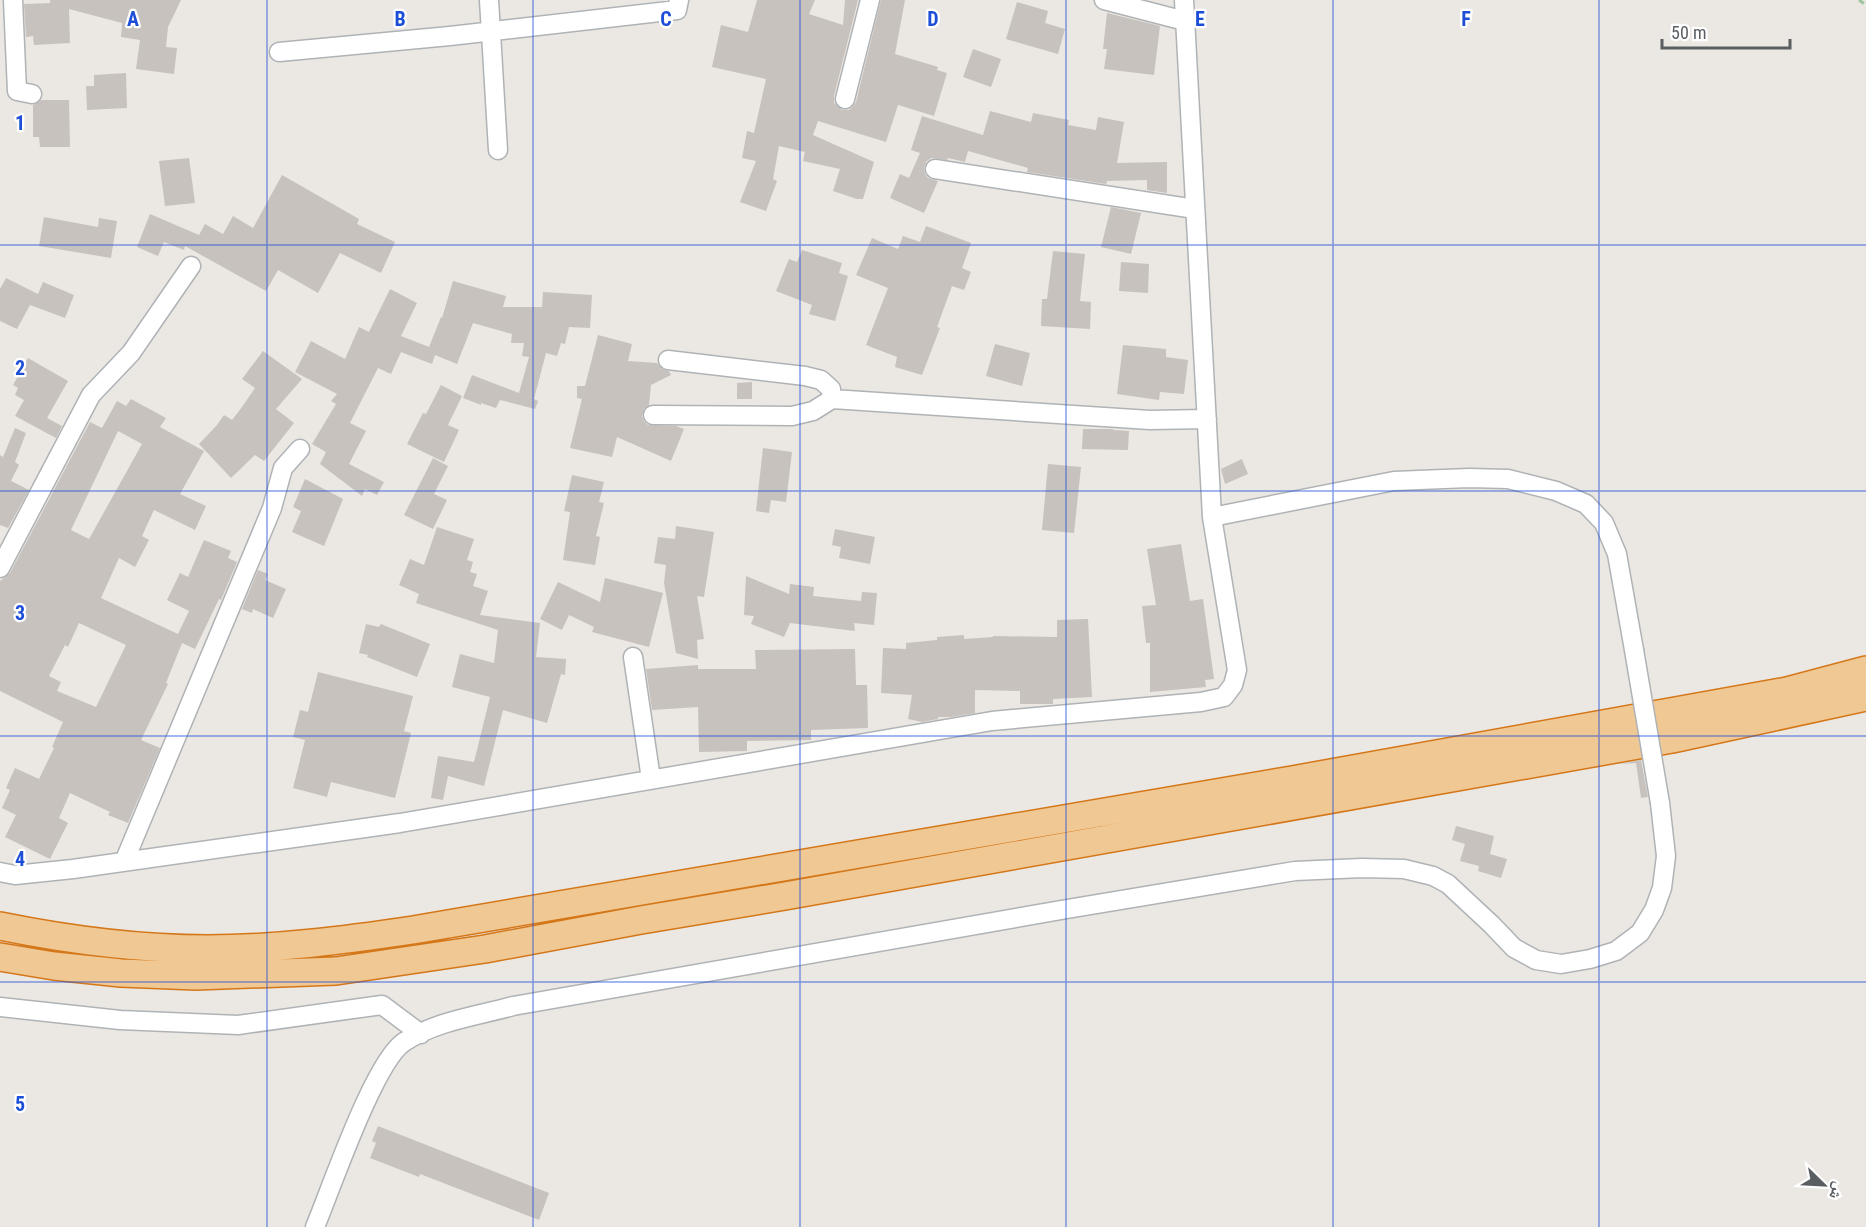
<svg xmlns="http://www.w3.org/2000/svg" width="1866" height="1227" font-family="'Roboto Condensed','Noto Naskh Arabic',sans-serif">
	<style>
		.building { fill: #c7c2be; fill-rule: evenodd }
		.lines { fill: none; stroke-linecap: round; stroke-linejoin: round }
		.minor-casing { stroke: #afb3b6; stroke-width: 21 }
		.highway-casing { stroke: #d47719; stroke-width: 30 }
		.path { stroke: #9ec6a2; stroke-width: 3; stroke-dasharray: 6 3; stroke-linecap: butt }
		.minor { stroke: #fff; stroke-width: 18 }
		.highway { stroke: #f0c894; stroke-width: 27 }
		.minor-bridge-casing { stroke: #afb3b6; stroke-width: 21; stroke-linecap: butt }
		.minor-bridge { stroke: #fff; stroke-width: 18 }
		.grid { fill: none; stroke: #1d4ed8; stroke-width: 1.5; stroke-opacity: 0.55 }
		.grid-label { font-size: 20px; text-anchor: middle; font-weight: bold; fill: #1d4ed8; stroke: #fff; stroke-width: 4.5; stroke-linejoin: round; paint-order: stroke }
	</style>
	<rect width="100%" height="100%" fill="#ebe7e2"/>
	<path class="building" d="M50,0H181L168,27L166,47L177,48L174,74L136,69L140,40L121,37L122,23L69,9L70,43L34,45L33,36L26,37L24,4L50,3Z
		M757,0H815L809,14L843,25L845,0H858L834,96V103L842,110H849L853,106L856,102L881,0H905L895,54L938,67L937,70L947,73L934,116L898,105L886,142L818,121L813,135L874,162L863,199H857L833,191L840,169L803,161L805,152L779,146L773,179L777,181L766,211L740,202L756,161L742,158L747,131L754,133L766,79L712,67L721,25L748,32Z
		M1017,2L1048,11L1045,23L1065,29L1058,54L1006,39Z
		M1107,13L1160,26L1154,75L1104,69L1107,49H1103Z
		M973,49L1001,59L991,87L963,77Z
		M126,73L127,108L87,110L86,86H94V75Z
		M41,100H69L70,147H40L39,137H33V105Z
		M990,111L1031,122L1033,113L1069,120L1068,125L1096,130L1098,117L1124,122L1117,163L1167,162V193L1147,190V180L1107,181L1106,184L1027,172L1028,168L968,151L965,162L948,158L947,160L931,158L926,162L924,168L925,174L928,178L938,181L924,213L890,198L900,174L909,178L920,153L911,150L922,116L983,135Z
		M189,158L195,203L165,206L159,161Z
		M282,175L359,219L357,224L395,242L381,273L340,253L318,293L278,270L266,291L185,246L184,250L164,242L158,256L137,247L150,214L199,235L205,224L223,234L233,216L253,228Z
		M1111,207L1141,213L1131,254L1101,247Z
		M44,217L98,227L99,218L117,221L111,258L39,246Z
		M926,226L971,243L962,268L971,272L964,290L952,286L937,327L940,328L922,375L895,367L897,357L866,345L888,288L856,275L872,238L898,249L903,236L920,242Z
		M802,250L842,263L839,273L848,276L835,321L809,314L812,305L776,291L789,259L797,262Z
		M1053,251L1085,254L1080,301L1091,302L1090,329L1041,326L1042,299H1047Z
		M1121,262L1149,264L1148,293L1119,291Z
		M6,278L38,294L43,282L74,295L65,318L30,305L17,329L0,321V289Z
		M453,281L506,296L503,307H542L543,292L592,295L590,328L569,327L565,344L561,343L557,356L546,353L534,399L538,401L535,409L500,400L496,408L481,403V405L463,398L472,375L519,393L529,357L522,356L524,343H511L512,334L473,323L457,364L435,355L432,364L401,352L391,374L378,368L350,423L366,431L349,464L384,482L377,495L365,489L362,496L320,464L326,452L312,444L336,404L331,401L337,394L295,372L311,341L345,359L359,327L369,332L390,289L417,303L401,336L429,347L441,317L442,318Z
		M598,335L632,344L628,361L657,363L662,369L669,371L671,375L651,385L649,405L644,409L642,416L644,421L648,425L676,426L684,429L671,461L617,437L612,457L570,448L582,399L577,398V386H585Z
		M995,344L1030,353L1022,386L986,376Z
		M1123,345L1166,349V357L1188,360L1184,394L1160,392L1159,400L1117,394Z
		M263,351L302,379L276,409L294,423L264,461L255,455L231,478L199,444L217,425L224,415L232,420L242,407L255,388L242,379Z
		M28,358L68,381L47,418L62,426L56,438L15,416L24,400L15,395L18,388L13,385Z
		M752,382V399H737V383Z
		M441,385L462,396L448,425L459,430L444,462L407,444L423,413L426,414Z
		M131,399L166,418L160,427L204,451L180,494L206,506L195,530L154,510L142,536L149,540L135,567L119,558L101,598L178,634L189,611L167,600L180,573L188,577L204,540L231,551L228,558L237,562L221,600L219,599L195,649L182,643L166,683L168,684L141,740L160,748L128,823L108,815L110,812L70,793L59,818L68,823L50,859L5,837L16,815L2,808L10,790L6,788L15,768L39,779L54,748L52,747L63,722L0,691V581L10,573L90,422L102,428L117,401L126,406ZM118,431L142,444L89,539L71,530ZM79,623L126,645L96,707L57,691L61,682L49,676L65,645L68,647Z
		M15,428L26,433L15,462L19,465L11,481L29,490L8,528L0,525V455L3,457Z
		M1083,429H1113V430L1129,431L1128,450L1082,449Z
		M763,448L792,452L786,502L771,500L769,513L756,511Z
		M433,458L448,466L434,494L447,500L433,529L404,515Z
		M1242,459L1248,474L1225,484L1221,469Z
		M1048,464L1081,467L1074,533L1042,530Z
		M572,475L604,482L599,502L604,503L596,536L600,537L595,565L563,560L570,512L564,511Z
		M305,479L343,499L324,546L292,532L301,511L293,507Z
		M676,526L714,532L704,597L697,596L704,639L697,640L698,659L676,653L664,583L666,565L654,563L658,537L675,539Z
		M437,527L474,539L467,560L473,562L470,572L477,574L473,586L488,591L480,615L540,623L536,657L566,659L565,675L561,674L547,723L503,710L484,786L448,776L443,800L431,798L438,756L474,762L490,697L452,687L460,654L494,663L498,630L416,603L419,594L399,585L410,559L424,565Z
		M835,529L875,537L870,564L839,558L841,547L832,545Z
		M1181,544L1190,601L1203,599L1214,679L1205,680L1206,687L1150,692V643H1146L1142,606L1156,605L1147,549Z
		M258,570L268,574L265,580L286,589L273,618L253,609L252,613L242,609Z
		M746,576L789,594L790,584L814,587L813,596L861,601L862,592L877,593L874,625L854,623L855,631L790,623L784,637L751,624L754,616L744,615Z
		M605,578L663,593L649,647L592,632L594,627L569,615L562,630L540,619L558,582L600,602Z
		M1088,619L1092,697L1053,699V704H1020V691L975,690V713L951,717H938V719L922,722L908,719L912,695L881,693L883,648L906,649V643L937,640V637L964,635V639L993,637V636L1057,637V620Z
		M366,624L379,627L381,624L430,644L417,677L367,657L368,655L359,653Z
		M855,649L856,685H867L868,728L811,730V740L747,741V751L699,752L698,707L652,710L646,669L698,665V669H756L755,650Z
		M318,672L413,696L404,731L411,733L395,798L331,782L327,797L293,788L305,740L293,737L300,710L308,712Z
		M1641,760L1648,797L1641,798L1636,763L1619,764Z
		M1456,826L1494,836L1490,854L1507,859L1501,878L1478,871L1479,866L1460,861L1465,844L1452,840Z
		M378,1126L549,1193L539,1220L420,1174L419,1177L370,1158L376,1143L372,1141Z"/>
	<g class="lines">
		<defs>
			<path id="minor" d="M13,0L17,91L32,94
				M489,0L498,150
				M1104,0L1185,21
				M279,52L450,36L677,10L679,0
				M845,99L870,0
				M935,169L1195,209
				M832,399L1150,420L1207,419
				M653,415L792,416L813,411L832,399L831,389L821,380L805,376L668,360
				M1212,517L1394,481L1469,478L1508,479L1556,491L1586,504L1604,523L1617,554L1634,650
				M0,568L91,395L131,353L191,266
				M633,657L651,779
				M124,862L272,508L283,468L300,449
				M0,872L15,875L73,869L400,823L992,721L1201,702L1224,697L1233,685L1237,670L1212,517L1184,0
				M0,1007L120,1020L238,1025L382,1005L421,1034
				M315,1227C331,1189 374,1062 404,1042C436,1021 477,1016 513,1006L1067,909L1295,871L1362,868L1404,869L1433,876L1448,884L1492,925L1514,948L1536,960L1561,964L1590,959L1616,951L1640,933L1654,910L1662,888L1666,856L1660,803"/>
			<path id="highway" d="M0,926C69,940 138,949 208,949C277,949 345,940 413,930L1292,780L1787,691L1866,670
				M0,957L54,966L121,973L196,976L336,971L485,949L641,920L785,896L1672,739L1866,697"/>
		</defs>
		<use href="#minor" class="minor-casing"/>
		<use href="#highway" class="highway-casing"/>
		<path class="path" d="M1859,0L1866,5"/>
		<use href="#minor" class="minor"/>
		<use href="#highway" class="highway"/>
		<defs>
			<path id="minor-bridge" d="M1634,650L1660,803"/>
		</defs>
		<use href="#minor-bridge" class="minor-bridge-casing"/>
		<use href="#minor-bridge" class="minor-bridge"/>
	</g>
	<path class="grid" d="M267,0V1227M533,0V1227M800,0V1227M1066,0V1227M1333,0V1227M1599,0V1227M0,245H1866M0,491H1866M0,736H1866M0,982H1866"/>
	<g class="grid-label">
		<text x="133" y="26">A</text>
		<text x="400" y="26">B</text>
		<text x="666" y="26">C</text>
		<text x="933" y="26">D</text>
		<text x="1200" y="26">E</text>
		<text x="1466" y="26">F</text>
		<text x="20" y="130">1</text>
		<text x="20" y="375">2</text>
		<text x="20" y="620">3</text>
		<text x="20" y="866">4</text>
		<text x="20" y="1111">5</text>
	</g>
	<g transform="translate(1824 1185) rotate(114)" stroke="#ffffff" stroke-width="4.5" paint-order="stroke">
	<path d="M0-4.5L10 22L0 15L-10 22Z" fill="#5a5e61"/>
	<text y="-9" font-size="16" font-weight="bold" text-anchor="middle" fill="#5a5e61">ش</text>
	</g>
	<path d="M1662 39v9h128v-9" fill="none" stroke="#5a5e61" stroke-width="3"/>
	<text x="1671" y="39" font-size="18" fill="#5a5e61" stroke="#ffffff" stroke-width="4.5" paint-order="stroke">50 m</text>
</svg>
